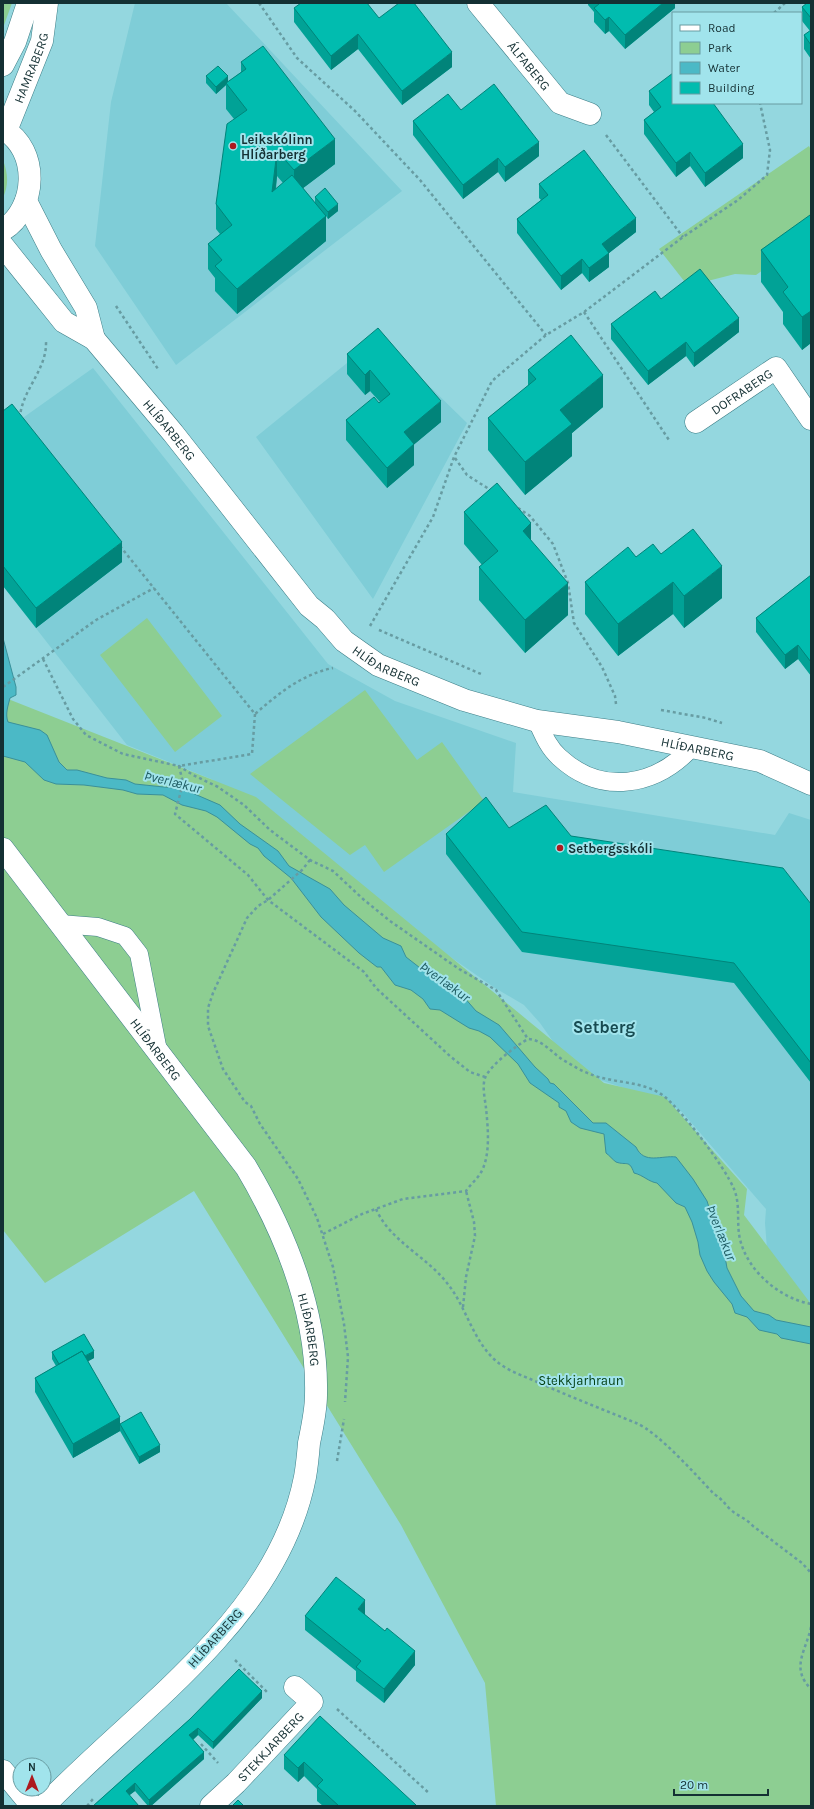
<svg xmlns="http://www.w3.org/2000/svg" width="814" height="1809" font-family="Karla,sans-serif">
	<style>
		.built { fill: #7fcdd7 }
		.green { fill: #8dce92 }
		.water { fill: #4bb9c6; stroke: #3a909a }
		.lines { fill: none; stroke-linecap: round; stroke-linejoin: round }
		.service-casing { stroke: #3c7d86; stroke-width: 19 }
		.minor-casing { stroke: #3c7d86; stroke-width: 23 }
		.tertiary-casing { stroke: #3c7d86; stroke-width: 23 }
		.path { stroke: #679ca2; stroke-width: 2.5; stroke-dasharray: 3 3; stroke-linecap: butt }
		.service { stroke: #fff; stroke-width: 18 }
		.minor { stroke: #fff; stroke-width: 22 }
		.tertiary { stroke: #fff; stroke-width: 22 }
		.wall { fill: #01a296; fill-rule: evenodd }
		.shaded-wall { fill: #01847a }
		.building { fill: #01bcaf; stroke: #01847a }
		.poi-dot { fill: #ad1a1f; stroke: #a1e4ec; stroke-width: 1.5 }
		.labels { text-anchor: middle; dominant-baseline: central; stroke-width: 4; stroke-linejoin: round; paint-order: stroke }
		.street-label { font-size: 13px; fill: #143033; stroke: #a1e4ec }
		.poi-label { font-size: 13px; font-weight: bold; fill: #143033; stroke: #a1e4ec; text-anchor: start }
		.park-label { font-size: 13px; fill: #013c0e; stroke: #a1e4ec }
		.water-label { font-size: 14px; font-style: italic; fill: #1f5c63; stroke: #a1e4ec }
		.district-label { font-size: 17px; font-weight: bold; fill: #174b51; stroke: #a1e4ec }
	</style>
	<rect width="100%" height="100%" fill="#94d7df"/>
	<path class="built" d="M135,3H226L402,191L176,365L95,246L111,102Z
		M379,337L467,423L373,599L256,437Z
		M93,368L328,664L395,701L516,743L513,792L775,835L789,813L811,820V1305L767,1249L765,1223L766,1209L682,1112L669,1103L588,1076L571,1067L540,1023L524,1005L495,988L449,956L235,794L211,779L127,745L3,586V432Z"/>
	<path class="green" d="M3,3H12L3,28Z
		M809,146L811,150V236L756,275L735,274L688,286L659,249Z
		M3,160C8,174 9,184 3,198Z
		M147,618L222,716L175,752L100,655Z
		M365,690L417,760L442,742L484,801L384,872L365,845L350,855L250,774Z
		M3,697L256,797L604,1083L665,1097L747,1189L744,1215L811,1304V1806H496L485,1683L401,1525L194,1191L45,1283L3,1230Z"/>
	<path class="water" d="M3,638L16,687V695L10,698C8,706 5,714 8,722L40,730L47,735L59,762L67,770H77L107,778L126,780L135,784L183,789L220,805L240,824L278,851L289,866L330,889L344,905L383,938L401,946L406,957L424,971L463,996L476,1011L499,1025L535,1067L548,1079L550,1083L554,1084L593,1123H606L636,1147C644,1165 662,1155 676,1157L693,1179L707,1201L712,1217L721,1234L727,1268L741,1296L754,1311L769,1315L776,1320L811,1327V1344L781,1338L777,1334L759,1330L747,1317L735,1313L732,1304L714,1282L707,1271L700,1255L698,1242L692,1222L685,1207L676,1203L657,1183C649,1182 643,1175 634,1173C629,1159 627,1166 616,1162C613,1160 609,1155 606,1153L604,1134L580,1128L571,1122L566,1111L559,1107V1103L530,1083L518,1064L490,1037L479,1031L469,1028L440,1010L430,1009L423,999L411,990L395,985L381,967H377L359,953L321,917L291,878L264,856L258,848L250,844L217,817L206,811L182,805L163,795L137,794L123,790L84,785L56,784L44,780L25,762L3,756Z"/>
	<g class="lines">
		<defs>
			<path id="service" d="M537,721C543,734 548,747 559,757C601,796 655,787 692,747
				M60,924L98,927L125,936L139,954L158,1051"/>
			<g id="minor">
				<path id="s1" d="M478,3L560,103L590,114"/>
				<path id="s2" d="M696,422L776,368L811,419"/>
				<path d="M3,1771L32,1806"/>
				<path id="s3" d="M211,1806L236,1783L312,1702L295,1687"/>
			</g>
			<g id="tertiary">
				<path d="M3,65L15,42L28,3"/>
				<path d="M3,129C40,150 37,209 3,230"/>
				<path id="s4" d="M6,131L42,41L47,3"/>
				<path d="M26,201L51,250L86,308L94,339"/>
				<path id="s5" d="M3,246L64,322L94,339L173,433L309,606L325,619L344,641L378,665L464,700L537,721L618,732L760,761L811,784"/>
				<path id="s6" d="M3,849L246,1167C287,1236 318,1313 316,1395C316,1411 312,1428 309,1443C308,1455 307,1466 305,1477C293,1539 257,1595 215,1641C162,1700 99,1749 44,1806"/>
			</g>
		</defs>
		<use href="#service" class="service-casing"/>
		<use href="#minor" class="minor-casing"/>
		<use href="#tertiary" class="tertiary-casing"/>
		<path class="path" d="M259,3L297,58L355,111L420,180L546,335
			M774,13L785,3
			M606,135L683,237
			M116,306L158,369
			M584,312L669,440
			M20,418C21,391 47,370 46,342
			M455,458L467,475L492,491
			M518,508L530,516L553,544L568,583L574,623L602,667L615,696L616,704
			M120,546L255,714C278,694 302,674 333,668
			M370,626L433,517L454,457L492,381L546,335L584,312L683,237L738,200L767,175L770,150L760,103
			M379,630L481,674
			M43,659L73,719L86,735L123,754L179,766L193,775L218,787L244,805L270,830L310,860L333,871L363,899L390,921L459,969L496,990L528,1039C543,1040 551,1052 563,1060C572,1065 581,1071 590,1074C614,1084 644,1080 665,1097C683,1112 725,1167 734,1189C740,1203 737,1219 739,1234C744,1268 778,1298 811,1304
			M3,687L96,620L154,588
			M661,710L706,718L722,723
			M255,714L252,754L179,766L183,783L175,814L248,875L268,900L364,972L376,988L451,1057L470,1072L485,1077
			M310,860L302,870L268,900L258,906L247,918L213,993L208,1008V1026L223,1069L245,1102L251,1106L260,1124L298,1179L317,1218L333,1267L344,1324L348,1357L345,1402
			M376,1209C390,1241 426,1256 447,1283C466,1306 472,1339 495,1360C506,1370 521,1375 535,1381C568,1396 602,1409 636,1423C658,1432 696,1475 714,1494C722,1499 724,1503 730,1509C737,1516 746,1518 753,1526L802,1563L811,1573
			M323,1234L362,1214L403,1199L466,1191C470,1185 476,1180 480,1174C491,1157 488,1128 486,1108C485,1099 482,1087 485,1078C490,1065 516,1046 528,1039
			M463,1307L466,1277L475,1236L474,1222L466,1191
			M337,1461L344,1419
			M811,1627C806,1651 790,1668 811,1689
			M235,1660L268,1693
			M337,1709L430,1794
			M201,1744L218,1763
			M87,1806L93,1799"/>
		<use href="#service" class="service"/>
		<use href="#minor" class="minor"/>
		<use href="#tertiary" class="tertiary"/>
	</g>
	<path class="wall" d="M588,3H675V8L625,49L609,31L605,34L594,22V12L588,5Z
		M811,3V59L804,49V35L810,31L802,21V7Z
		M294,8L379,18L452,67L402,105L358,49L331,70L294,22Z
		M241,62L335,164L303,188L315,203V197L338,211L328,219L326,216V241L237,314L215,291V278L208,269V244L220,234L216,229V204L234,119L226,109V85L216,94L206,83V76L228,82L241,72ZM277,176L283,183L276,189Z
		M649,91L743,158L705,187L690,166L676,177L644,134V120L654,112L649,105Z
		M461,110L539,156L505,182L498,172L463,199L413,135V121Z
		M539,184L636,232L609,253V267L589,282L582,273L561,290L517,233V219L541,200L539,198Z
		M811,217V343L802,350L783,324V312L761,282V250Z
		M661,299L739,332L694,367L686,356L648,385L611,339V324Z
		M347,354L441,422L414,444V465L387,488L346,440V420L380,402L370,391L365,395L347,374Z
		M528,370L603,407L572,433V456L525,495L488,450V418L528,386Z
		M3,411L122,562L36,628L3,586Z
		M464,512L531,541L568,615L525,653L479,600V567L482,565L464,544Z
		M661,554L722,598L684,628L673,614L618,656L585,614V582L636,557Z
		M811,575V676L798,659L785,669L756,632V618Z
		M509,828L571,836L811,904V1083L734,983L522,952L446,854V834Z
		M52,1352L94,1358L88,1361L120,1424L160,1452L139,1464L120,1431L73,1458L35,1392V1378L56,1366L52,1359Z
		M365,1615L415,1665L384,1703L356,1681V1671L305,1630V1616Z
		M262,1698L213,1749L198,1735L193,1740L204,1759L151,1806H148L135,1791L129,1795L93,1806L190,1719Z
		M284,1755L416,1806H323L317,1801V1789L304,1776L298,1782L284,1769Z"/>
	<path class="shaded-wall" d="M663,3H675V8L625,49V35Z
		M609,17V31L605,34V20Z
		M358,34V49L331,70V56Z
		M452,52V67L402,105V91Z
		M228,76V83H226V85L216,94V87Z
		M335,139V164L294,195V170Z
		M539,142V156L505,182V167Z
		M743,144V158L705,187V173Z
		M277,151V176L272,217V192Z
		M690,152V166L676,177V163Z
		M498,158V172L463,199V185Z
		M338,204V211L328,219V212Z
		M326,216V241L237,314V289Z
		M636,218V232L609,253V267L589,282V268L602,244Z
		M582,259V273L561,290V276Z
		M811,311V343L802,350V317Z
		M739,318V332L694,367V353Z
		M686,342V356L648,385V371Z
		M370,370V391L365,395V375Z
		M603,375V407L572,433V456L525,495V462L560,410Z
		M441,401V422L404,453V432Z
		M414,444V465L387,488V468Z
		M531,523V555L523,531Z
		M122,542V562L36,628V608Z
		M722,566V598L684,628V596Z
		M673,582V614L618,656V624Z
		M568,583V615L525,653V620Z
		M798,645V659L785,669V655Z
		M94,1351V1358L62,1376V1369Z
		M120,1417V1431L73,1458V1444Z
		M160,1445V1452L139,1464V1457Z
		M365,1600V1615L358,1624V1609Z
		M415,1651V1665L384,1703V1689Z
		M262,1691V1698L213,1749V1742Z
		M198,1728V1735L189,1743V1735Z
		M204,1752V1759L151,1806H149V1800Z
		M304,1762V1776L298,1782V1768Z
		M135,1783V1791L126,1798V1791Z"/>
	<path class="building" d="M301,3H367L379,18L399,3H414L452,52L402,91L358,34L331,56L294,8Z
		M598,3H663L625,35L609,17L605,20L594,8L599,4Z
		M807,3H811V18L802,7Z
		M811,30V45L804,35Z
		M263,46L335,139L294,170L277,151L272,192L292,175L326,216L237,289L215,266L222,260L208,244L232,225L216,204L227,124L247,110L226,83L246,69L241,62Z
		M218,66L228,76L216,87L206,76Z
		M673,73V103H713L743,144L705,173L690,152L676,163L644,120L661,107L649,91Z
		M494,84L539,142L505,167L498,158L463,185L413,121L448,94L461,110Z
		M584,150L636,218L602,244L609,253L589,268L582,259L561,276L517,219L548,195L539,184Z
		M325,188L338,204L328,212L315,197Z
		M810,215L811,217V311L802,317L783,292L788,287L761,250Z
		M700,269L739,318L694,353L686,342L648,371L611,324L655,291L661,299Z
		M378,328L441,401L404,432L414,444L387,468L346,420L374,397L379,403L390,394L370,370L365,375L347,354Z
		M571,335L603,375L560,410L572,424L525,462L488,418L536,379L528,370Z
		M12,404L122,542L36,608L3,566V411Z
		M497,483L531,523L523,531L568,583L525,620L479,567L498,551L464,512Z
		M693,529L722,566L684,596L673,582L618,624L585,582L628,547L636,557L653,544L661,554Z
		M811,575V662L798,645L785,655L756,618Z
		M486,797L509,828L546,805L571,836L783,868L811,904V1063L734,963L522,932L446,834Z
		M84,1334L94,1351L85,1356L82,1351L59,1364L52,1352Z
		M82,1351L120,1417L73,1444L35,1378Z
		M141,1412L160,1445L139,1457L120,1424Z
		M336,1577L365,1600L358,1609L385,1631L387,1628L415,1651L384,1689L356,1667L361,1661L305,1616Z
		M239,1669L262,1691L213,1742L198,1728L189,1735L204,1752L149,1800L135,1783L126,1791L139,1806H93L190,1719Z
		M320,1716L416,1805L415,1806H339L317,1786L323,1780L304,1762L298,1768L284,1755Z
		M238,1800L244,1806H232Z"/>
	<g class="poi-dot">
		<circle cx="233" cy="146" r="4"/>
		<circle cx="560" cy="848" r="4"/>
	</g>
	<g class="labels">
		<g class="street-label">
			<text stroke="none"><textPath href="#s1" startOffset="81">ÁLFABERG</textPath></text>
			<text stroke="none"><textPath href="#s4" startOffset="68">HAMRABERG</textPath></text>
			<text stroke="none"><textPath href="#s2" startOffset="55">DOFRABERG</textPath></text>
			<text stroke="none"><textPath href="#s5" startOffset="250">HLÍÐARBERG</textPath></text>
			<text stroke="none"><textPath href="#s5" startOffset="574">HLÍÐARBERG</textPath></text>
			<text stroke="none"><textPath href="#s5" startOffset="898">HLÍÐARBERG</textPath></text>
			<text stroke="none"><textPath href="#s6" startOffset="252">HLÍÐARBERG</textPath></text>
			<text stroke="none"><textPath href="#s6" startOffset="576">HLÍÐARBERG</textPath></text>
			<text transform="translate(215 1638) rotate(-48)">HLÍÐARBERG</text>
			<text stroke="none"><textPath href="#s3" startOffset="84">STEKKJARBERG</textPath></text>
		</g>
		<g class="poi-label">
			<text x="241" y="139">Leikskólinn<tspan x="241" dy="15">Hlíðarberg</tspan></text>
			<text x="568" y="848">Setbergsskóli</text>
		</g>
		<g class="park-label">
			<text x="581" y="1380">Stekkjarhraun</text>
		</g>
		<g class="water-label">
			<text transform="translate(173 782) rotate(14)">Þverlækur</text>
			<text transform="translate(445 982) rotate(36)">Þverlækur</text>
			<text transform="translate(721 1233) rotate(68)">Þverlækur</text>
		</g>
		<g class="district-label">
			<text x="604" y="1027">Setberg</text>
		</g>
	</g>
	<rect width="814" height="1809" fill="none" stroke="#143033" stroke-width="8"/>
	<rect x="672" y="12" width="130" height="92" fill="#a1e4ec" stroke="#699ca2"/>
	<rect x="680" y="25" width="20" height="6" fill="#ffffff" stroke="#699ca2"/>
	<text x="708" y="32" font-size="12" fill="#143033">Road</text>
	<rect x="680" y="42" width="20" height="12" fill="#8dce92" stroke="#699ca2"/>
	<text x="708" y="52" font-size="12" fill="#143033">Park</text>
	<rect x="680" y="62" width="20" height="12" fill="#4bb9c6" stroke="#699ca2"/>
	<text x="708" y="72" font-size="12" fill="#143033">Water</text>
	<rect x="680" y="82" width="20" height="12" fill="#01bcaf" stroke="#699ca2"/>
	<text x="708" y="92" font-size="12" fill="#143033">Building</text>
	<g transform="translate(32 1777)"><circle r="19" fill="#a1e4ec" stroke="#699ca2"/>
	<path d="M0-3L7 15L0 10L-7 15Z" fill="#ad1a1f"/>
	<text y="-6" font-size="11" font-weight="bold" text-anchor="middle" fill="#143033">N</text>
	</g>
	<path d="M674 1789v6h94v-6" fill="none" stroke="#143033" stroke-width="2"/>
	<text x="680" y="1789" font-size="12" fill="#143033" stroke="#a1e4ec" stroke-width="3" paint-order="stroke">20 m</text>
</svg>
